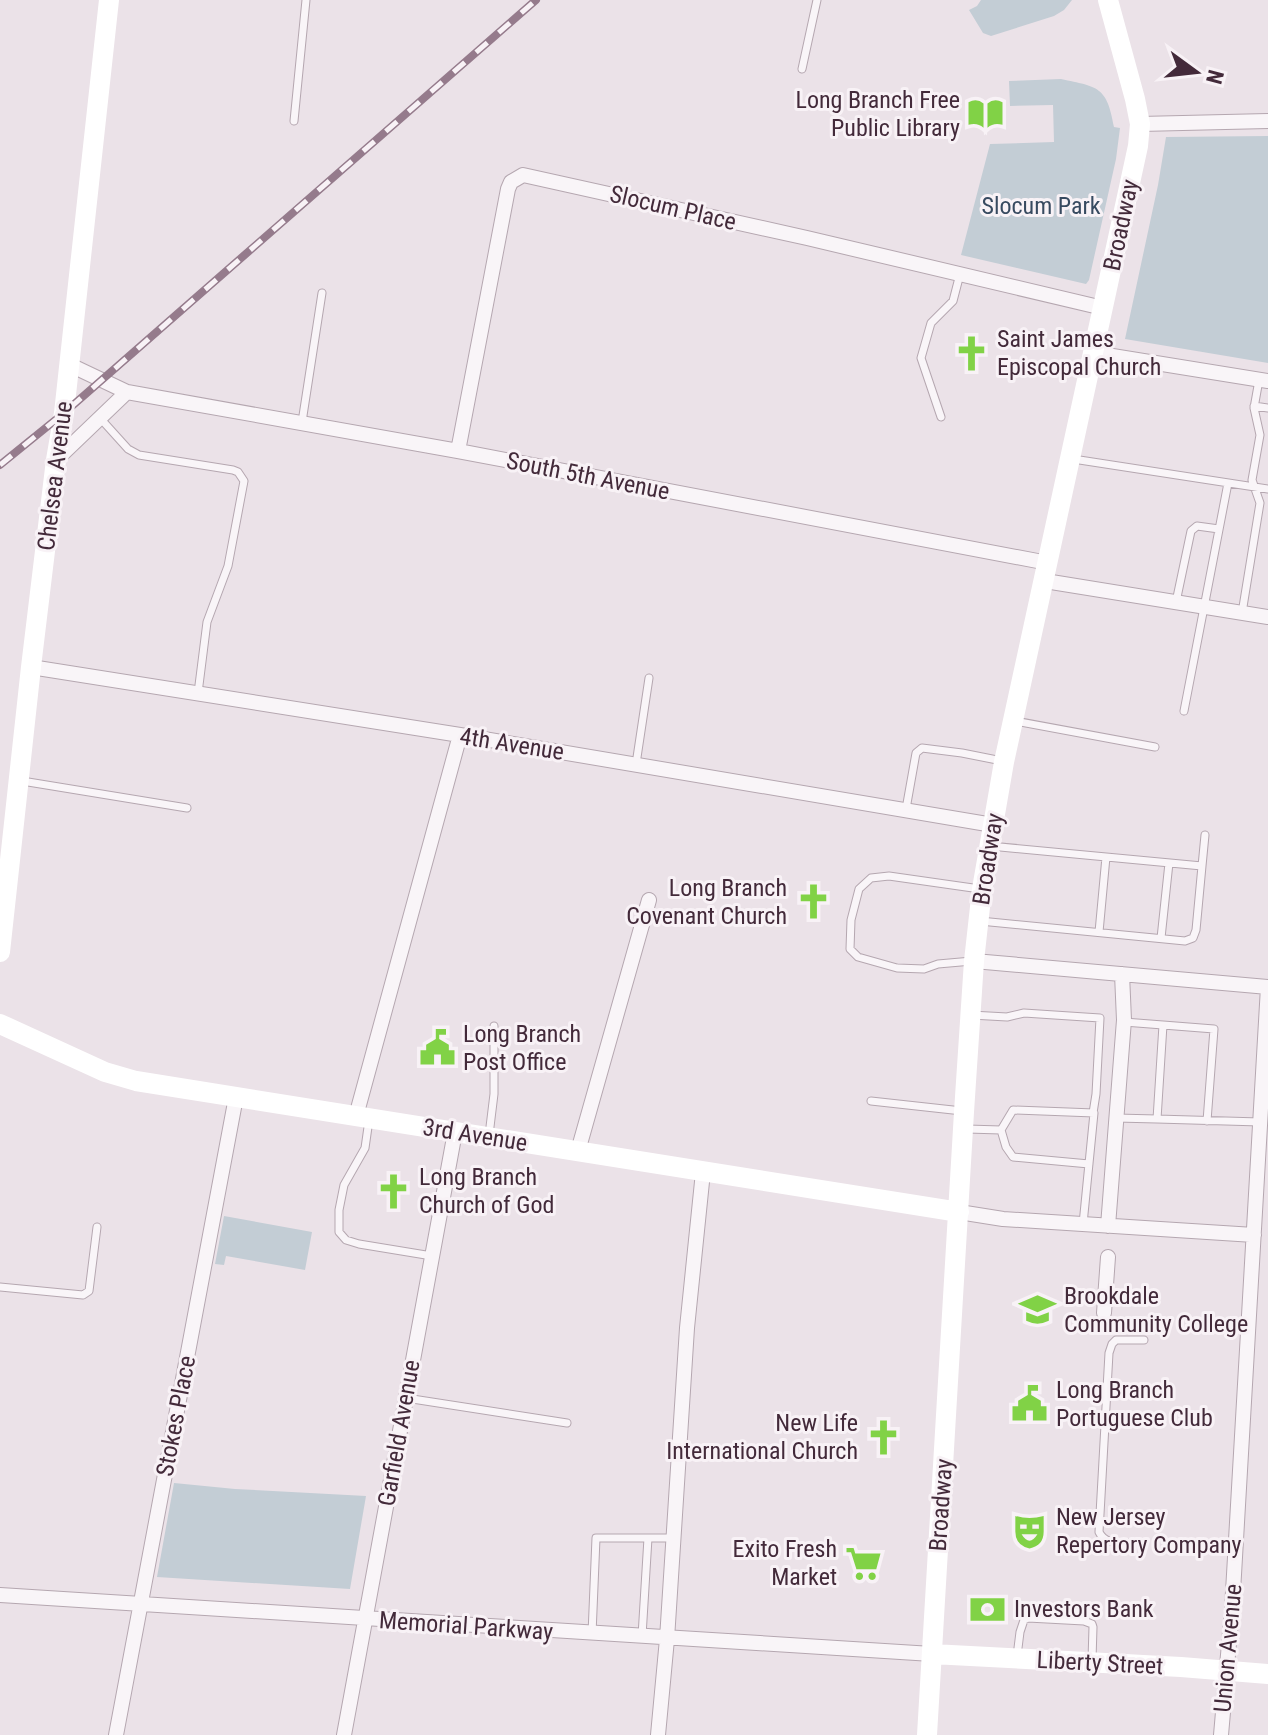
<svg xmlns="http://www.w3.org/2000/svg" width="1268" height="1735" font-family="'Roboto Condensed',sans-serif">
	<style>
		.green { fill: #c3cdd5 }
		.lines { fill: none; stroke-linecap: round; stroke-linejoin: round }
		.lane-casing { stroke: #b5a7b0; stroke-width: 9 }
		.street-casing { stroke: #b5a7b0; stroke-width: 16 }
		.lane { stroke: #f9f5f8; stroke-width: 7 }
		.street { stroke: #f9f5f8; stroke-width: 14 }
		.secondary { stroke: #fff; stroke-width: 20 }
		.rail-casing { stroke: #957b8c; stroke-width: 8 }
		.rail { stroke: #f8f2f6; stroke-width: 5; stroke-dasharray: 15; stroke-linecap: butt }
		.labels { text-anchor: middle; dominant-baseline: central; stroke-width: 6; stroke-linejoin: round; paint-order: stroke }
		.poi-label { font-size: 24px; fill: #432a3a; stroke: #f8f2f6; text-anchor: start }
		.park-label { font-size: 24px; fill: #374a60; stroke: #f8f2f6 }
		.street-label { font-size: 24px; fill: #432a3a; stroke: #f8f2f6 }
	</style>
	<rect width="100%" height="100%" fill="#ebe2e8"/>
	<path class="green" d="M981,0H1072L1064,10L1054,16L991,36L983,33L969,10L977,6Z
		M1061,79C1098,87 1107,86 1114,127L1120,128L1116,159L1089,280L1086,284L961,255L990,144L1054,142L1053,105L1010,106L1009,81Z
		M1268,136V363L1125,339L1158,185L1166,137Z
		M224,1216L312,1232L305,1270L226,1256L224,1265L215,1264Z
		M174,1483L235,1489L366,1496L350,1589L157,1577Z"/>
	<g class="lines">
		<defs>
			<path id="lane" d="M802,69L817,0
				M294,121L306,0
				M1254,406L1268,408
				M941,417L921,358L931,323L953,301L960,274
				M100,418L128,449L139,455L233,470L238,472L244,481L228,566L207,622L198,693
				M302,422L322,293
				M1073,459L1268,489
				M1176,602L1191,531L1197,526L1219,529
				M1242,613L1260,503L1252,480L1260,435L1254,408L1259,380
				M1184,711L1228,483
				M1015,721L1155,747
				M636,764L649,678
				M22,781L187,808
				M906,809L916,753L922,748L962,753L1002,761
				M1202,866L1205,835
				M980,921L1185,941L1193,938L1196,930L1202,866L990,846
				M1099,932L1106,857
				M1161,938L1169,863
				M972,961L938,964L924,969L897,968L858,957L850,949L851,920L859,889L871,878L889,876L980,889
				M971,1015L1007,1017L1024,1013L1100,1018L1096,1094L1093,1113
				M1124,1022L1163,1025
				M871,1101L962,1111
				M1116,1118L1157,1119
				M369,1120L365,1148L344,1185L339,1210V1232L346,1240L359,1244L432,1256
				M1207,1121L1214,1029L1163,1025L1157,1119L1260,1122
				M967,1129L1001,1130
				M489,1135L494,1094V1026
				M1083,1224L1094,1113L1013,1110L1001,1130L1006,1147L1013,1157L1089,1164
				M0,1287L83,1295L89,1291L97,1227
				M406,1398L567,1423
				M1132,1543C1120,1542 1105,1545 1099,1532L1109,1353L1112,1344L1116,1340H1144
				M592,1634L596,1538H674
				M642,1636L648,1538
				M1017,1656L1020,1632L1024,1620L1028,1618L1084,1621L1092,1624L1093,1627L1092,1660"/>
			<path id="street" d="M1140,124L1268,121
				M1094,353L1268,381
				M68,364L127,392
				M458,451L508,189L511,182L523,175L807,238L1103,308
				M56,460L127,392L458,451L1048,563
				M1045,581L1268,617
				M31,667L460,735L993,825
				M974,961L1268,987
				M356,1116L460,735
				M578,1151L649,900
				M959,1212L1003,1219L1254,1235
				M1108,1226L1124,1020L1122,974
				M1104,1313L1108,1257
				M0,1595L932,1654
				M116,1735L236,1097
				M344,1735L455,1132
				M658,1735L667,1639L687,1328L703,1172
				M1221,1735L1232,1609L1268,987"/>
		</defs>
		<use href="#lane" class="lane-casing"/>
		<use href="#street" class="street-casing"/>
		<use href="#lane" class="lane"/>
		<use href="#street" class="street"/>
		<path class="secondary" d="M0,952L31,667L56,460L64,413L109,0
			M0,1024L105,1072L136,1081L959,1212
			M932,1654L1181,1667L1268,1674
			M927,1735L964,1112L974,961L982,889L1004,762L1138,146L1140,124L1135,99L1108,0"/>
		<defs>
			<path id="rail" d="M0,465L64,413L536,0"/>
		</defs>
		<use href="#rail" class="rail-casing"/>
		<use href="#rail" class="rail"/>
	</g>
	<defs>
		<symbol id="library-bare" viewBox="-9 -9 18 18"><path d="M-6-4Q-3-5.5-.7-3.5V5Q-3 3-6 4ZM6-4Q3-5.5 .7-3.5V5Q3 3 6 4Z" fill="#81d246" stroke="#f8f2f6" stroke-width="2.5" paint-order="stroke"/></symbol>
		<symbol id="church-bare" viewBox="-9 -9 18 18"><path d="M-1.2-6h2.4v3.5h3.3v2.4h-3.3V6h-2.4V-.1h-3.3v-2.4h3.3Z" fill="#81d246" stroke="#f8f2f6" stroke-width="2.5" paint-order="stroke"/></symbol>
		<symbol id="civic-bare" viewBox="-9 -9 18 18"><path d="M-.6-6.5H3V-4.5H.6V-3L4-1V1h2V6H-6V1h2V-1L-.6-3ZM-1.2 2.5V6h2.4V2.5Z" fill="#81d246" stroke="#f8f2f6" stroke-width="2.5" paint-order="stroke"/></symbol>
		<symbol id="university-bare" viewBox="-9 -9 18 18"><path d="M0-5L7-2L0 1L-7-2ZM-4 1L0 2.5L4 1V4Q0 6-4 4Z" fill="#81d246" stroke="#f8f2f6" stroke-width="2.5" paint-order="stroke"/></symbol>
		<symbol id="theatre-bare" viewBox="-9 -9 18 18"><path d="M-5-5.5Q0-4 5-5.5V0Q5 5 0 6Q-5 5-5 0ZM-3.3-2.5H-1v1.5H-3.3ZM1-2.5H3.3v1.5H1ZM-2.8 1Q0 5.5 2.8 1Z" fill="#81d246" stroke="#f8f2f6" stroke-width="2.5" paint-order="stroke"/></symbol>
		<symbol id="supermarket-bare" viewBox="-9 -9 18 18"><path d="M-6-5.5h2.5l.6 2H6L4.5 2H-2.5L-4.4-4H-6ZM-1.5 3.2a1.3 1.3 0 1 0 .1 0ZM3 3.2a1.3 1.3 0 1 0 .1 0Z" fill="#81d246" stroke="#f8f2f6" stroke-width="2.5" paint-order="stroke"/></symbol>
		<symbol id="bank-bare" viewBox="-9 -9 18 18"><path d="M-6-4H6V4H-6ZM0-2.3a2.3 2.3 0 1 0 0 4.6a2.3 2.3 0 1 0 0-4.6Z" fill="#81d246" stroke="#f8f2f6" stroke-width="2.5" paint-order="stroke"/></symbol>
	</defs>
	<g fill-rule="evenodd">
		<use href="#library-bare" x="960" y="88" width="51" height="51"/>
		<use href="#church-bare" x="946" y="328" width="51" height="51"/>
		<use href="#church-bare" x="788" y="876" width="51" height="51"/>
		<use href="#civic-bare" x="412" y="1022" width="51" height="51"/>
		<use href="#church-bare" x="368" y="1166" width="51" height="51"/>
		<use href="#university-bare" x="1012" y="1284" width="51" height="51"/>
		<use href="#civic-bare" x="1004" y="1378" width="51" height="51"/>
		<use href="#church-bare" x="858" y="1412" width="51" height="51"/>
		<use href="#theatre-bare" x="1004" y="1506" width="51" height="51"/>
		<use href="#supermarket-bare" x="838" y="1538" width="51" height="51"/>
		<use href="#bank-bare" x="962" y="1584" width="51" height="51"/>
	</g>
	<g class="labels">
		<g class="poi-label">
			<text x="960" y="100" text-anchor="end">Long Branch Free<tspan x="960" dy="28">Public Library</tspan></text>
			<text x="997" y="339">Saint James<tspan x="997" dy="28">Episcopal Church</tspan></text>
			<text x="787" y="888" text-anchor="end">Long Branch<tspan x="787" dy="28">Covenant Church</tspan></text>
			<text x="463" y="1034">Long Branch<tspan x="463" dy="28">Post Office</tspan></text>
			<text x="419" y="1177">Long Branch<tspan x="419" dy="28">Church of God</tspan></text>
			<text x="1064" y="1296">Brookdale<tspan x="1064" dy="28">Community College</tspan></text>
			<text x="1056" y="1390">Long Branch<tspan x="1056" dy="28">Portuguese Club</tspan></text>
			<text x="858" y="1423" text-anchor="end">New Life<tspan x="858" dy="28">International Church</tspan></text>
			<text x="1056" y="1517">New Jersey<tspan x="1056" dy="28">Repertory Company</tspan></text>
			<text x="837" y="1549" text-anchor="end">Exito Fresh<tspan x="837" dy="28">Market</tspan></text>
			<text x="1014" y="1609">Investors Bank</text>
		</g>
		<g class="park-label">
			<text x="1041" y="206">Slocum Park</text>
		</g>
		<g class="street-label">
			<text transform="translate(673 208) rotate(13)">Slocum Place</text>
			<text transform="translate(1121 225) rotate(-78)">Broadway</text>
			<text transform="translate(55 476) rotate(-83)">Chelsea Avenue</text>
			<text transform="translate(588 476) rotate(11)">South 5th Avenue</text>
			<text transform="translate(512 744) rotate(9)">4th Avenue</text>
			<text transform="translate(988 859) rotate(-81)">Broadway</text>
			<text transform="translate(475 1135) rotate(9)">3rd Avenue</text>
			<text transform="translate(176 1416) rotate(-79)">Stokes Place</text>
			<text transform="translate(399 1433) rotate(-80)">Garfield Avenue</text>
			<text transform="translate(941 1505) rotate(-86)">Broadway</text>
			<text transform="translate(466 1626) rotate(4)">Memorial Parkway</text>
			<text transform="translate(1228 1648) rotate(-85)">Union Avenue</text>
			<text transform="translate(1100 1663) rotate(3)">Liberty Street</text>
		</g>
	</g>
	<g transform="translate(1196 72) rotate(105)" stroke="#f8f2f6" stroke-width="6" paint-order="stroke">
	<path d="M0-6L14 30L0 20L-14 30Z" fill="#432a3a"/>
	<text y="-12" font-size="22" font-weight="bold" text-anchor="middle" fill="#432a3a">N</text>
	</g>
</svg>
